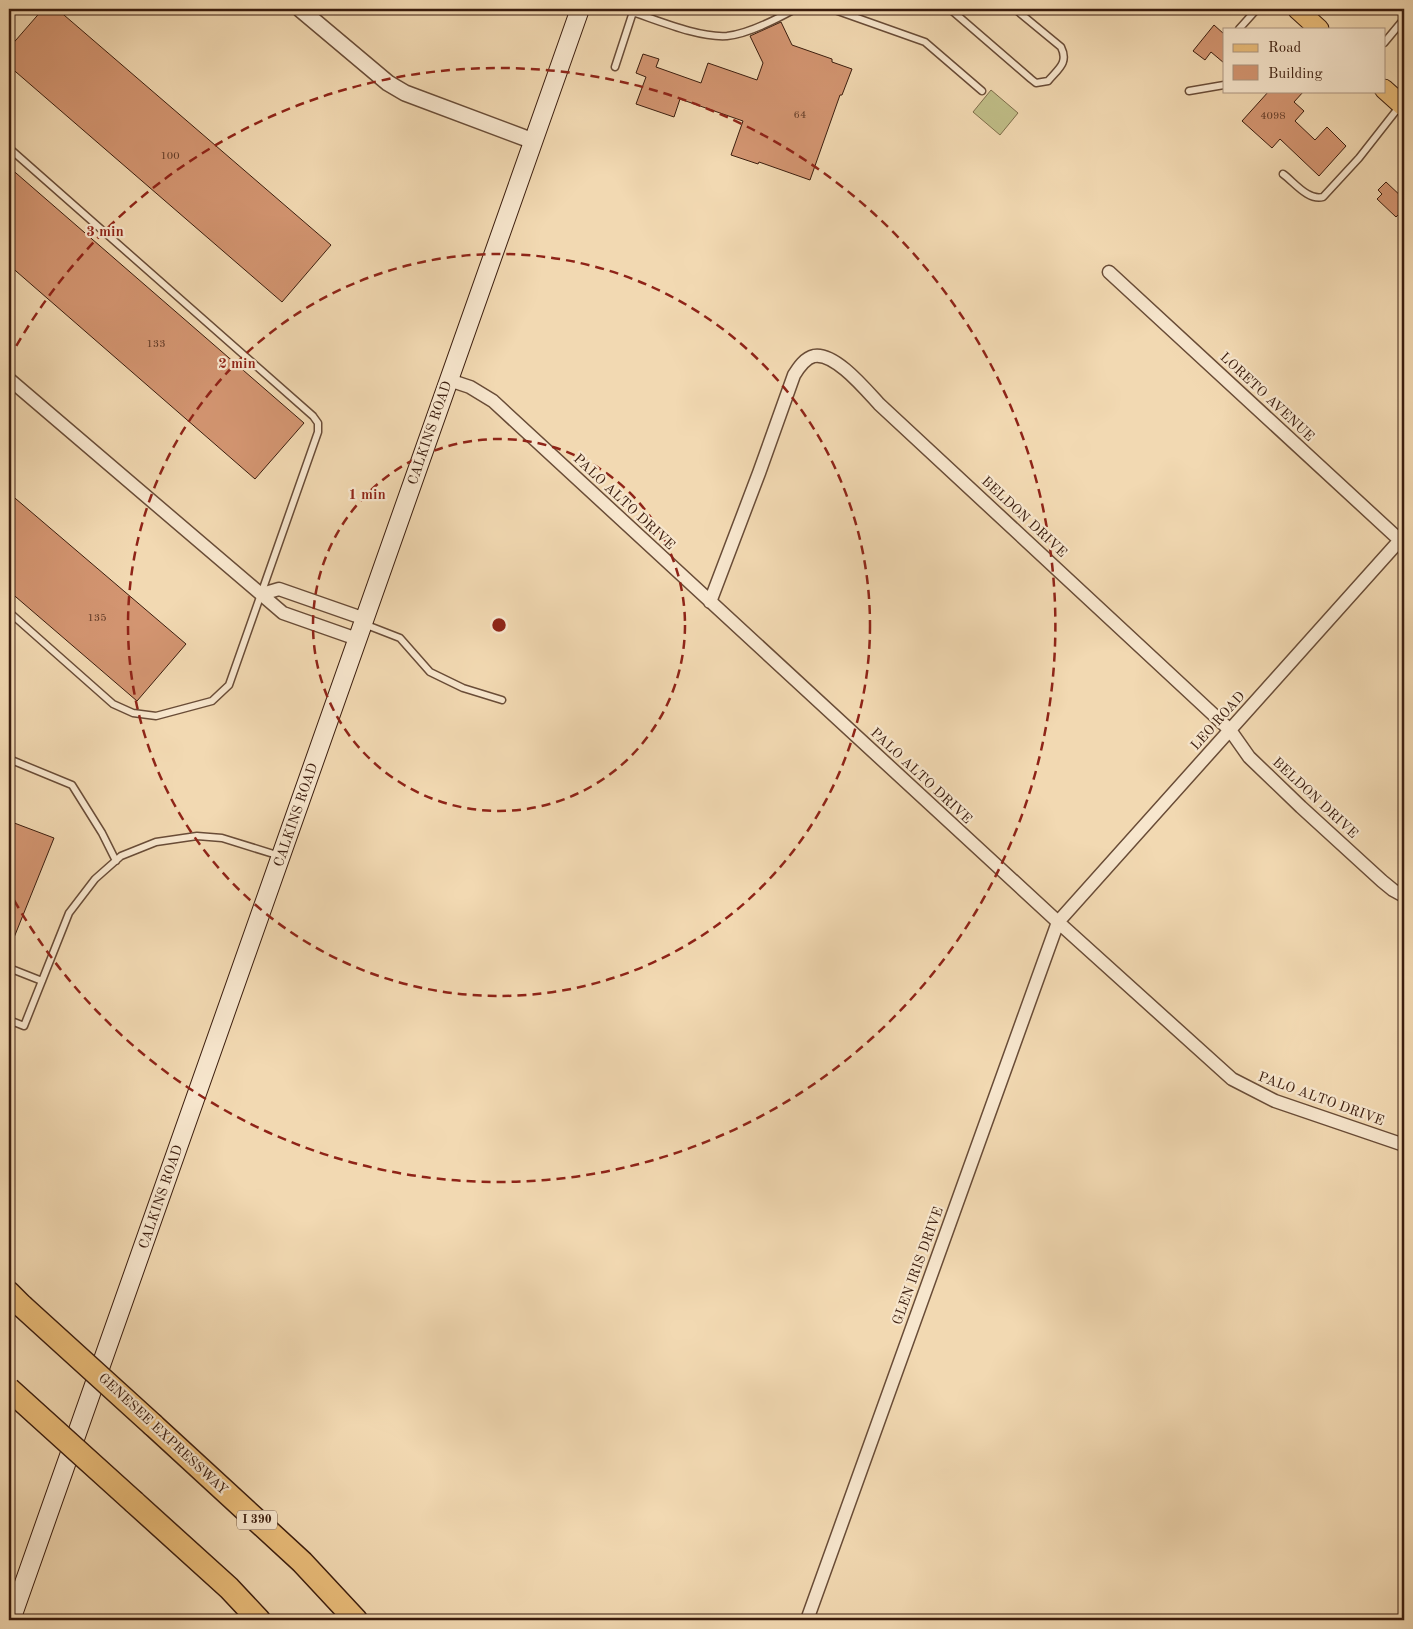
<svg xmlns="http://www.w3.org/2000/svg" width="1413" height="1629" font-family="'Old Standard TT',serif">
	<style>
		.green { fill: #c0be88; stroke: #7e6e4b }
		.building { fill: #d39571; stroke: #3b1d0e }
		.lines { fill: none; stroke-linecap: round; stroke-linejoin: round }
		.service-casing { stroke: #694c37; stroke-width: 9 }
		.minor-casing { stroke: #694c37; stroke-width: 15 }
		.tertiary-casing { stroke: #694c37; stroke-width: 18 }
		.secondary-casing { stroke: #3b1d0e; stroke-width: 20 }
		.primary-casing { stroke: #3b1d0e; stroke-width: 21 }
		.motorway-casing { stroke: #3b1d0e; stroke-width: 25 }
		.service { stroke: #f7e6cd; stroke-width: 6 }
		.minor { stroke: #f7e6cd; stroke-width: 12 }
		.tertiary { stroke: #f7e6cd; stroke-width: 15 }
		.secondary { stroke: #f7e6cd; stroke-width: 18 }
		.primary { stroke: #e9bc79; stroke-width: 19 }
		.motorway { stroke: #e9bc79; stroke-width: 22 }
		.motorway-bridge-casing { stroke: #3b1d0e; stroke-width: 25; stroke-linecap: butt }
		.motorway-bridge { stroke: #e9bc79; stroke-width: 22 }
		.ring { fill: none; stroke: #8f2418; stroke-width: 2.5; stroke-dasharray: 9 6 }
		.labels { text-anchor: middle; dominant-baseline: central; stroke-width: 4.5; stroke-linejoin: round; paint-order: stroke }
		.number-label { font-size: 11px; fill: #613b27 }
		.shield { fill: #f7e6cd; stroke: #735947; stroke-width: 1 }
		.shield-label { font-size: 12px; font-weight: bold; fill: #3b1d0e }
		.street-label { font-size: 14px; fill: #3b1d0e; stroke: #f7e6cd }
		.centre { fill: #8f2418; stroke: #f7e6cd; stroke-width: 2.5 }
		.ring-label { font-size: 15px; text-anchor: middle; font-weight: bold; fill: #8f2418; stroke: #f7e6cd; stroke-width: 4.5; stroke-linejoin: round; paint-order: stroke }
	</style>
	<rect width="100%" height="100%" fill="#f2d9b2"/>
	<filter id="stains"><feTurbulence type="fractalNoise" baseFrequency=".004" numOctaves="4"/><feColorMatrix values="0 0 0 0 .2 0 0 0 0 .09 0 0 0 0 .02 0 0 0 .5 -.17"/></filter>
	<radialGradient id="worn" r=".72"><stop offset=".6" stop-color="#630" stop-opacity="0"/><stop offset="1" stop-color="#630" stop-opacity=".3"/></radialGradient>
	<path class="green" d="M991,90L1018,113L1000,135L973,112Z"/>
	<path class="building" d="M43,9H57L331,245L282,302L9,66V48Z
		M781,22L792,45L832,59V62L852,69L842,95H840L810,180L759,162L758,164L731,155L743,121L680,99L674,117L636,104L646,77L636,73L643,54L659,59L656,67L701,83L708,63L757,80L763,63L750,36Z
		M1214,25L1224,34V63L1211,52L1205,60L1193,51Z
		M1269,91H1304L1294,102L1304,111L1295,121L1315,140L1327,127L1346,146L1319,176L1280,139L1272,148L1242,121Z
		M9,167L304,423L255,479L9,265Z
		M1386,182L1404,199V214L1402,211L1396,217L1377,199L1382,194L1378,190Z
		M9,493L186,644L137,701L9,591Z
		M9,821L54,838L9,950Z"/>
	<g class="lines">
		<defs>
			<path id="service" d="M623,9C653,18 696,38 727,36C747,34 777,19 795,9
				M832,9L925,42L982,91
				M950,9L1031,79L1036,83L1048,81C1058,69 1069,63 1061,47L1015,9
				M1239,29L1257,9
				M1384,43L1404,19
				M615,67L633,12
				M1189,91L1224,85
				M9,148L313,416L318,423V432L229,685L212,701L156,716L133,713L113,704L9,612
				M1283,174C1294,182 1308,201 1323,197L1359,158L1399,107
				M364,624L400,638L430,672L463,688L502,700
				M9,759L72,785L102,833L116,861
				M9,968L42,981
				M9,1020L24,1026L69,913L95,879L121,856L156,842L197,836L222,838L280,856"/>
			<path id="minor" d="M1109,272L1404,544
				M9,379L283,613L357,639
				M449,380L470,387L493,401L1058,922L1232,1079L1275,1101L1404,1145
				M262,594L279,589L365,619
				M710,602L759,473L794,375C799,367 805,358 814,356C835,352 866,390 879,404L1230,730L1249,757L1301,807L1382,881L1393,890L1404,896
				M807,1620L1058,922L1400,540"/>
			<path id="tertiary" d="M300,9L388,83L405,93L533,141"/>
			<path id="secondary" d="M11,1620L580,9"/>
			<path id="primary" d="M1297,9L1319,29
				M1384,89L1404,107"/>
			<path id="motorway" d="M9,1293L22,1306
				M153,1425L302,1562L356,1620
				M134,1502L229,1588L259,1620"/>
		</defs>
		<use href="#service" class="service-casing"/>
		<use href="#minor" class="minor-casing"/>
		<use href="#tertiary" class="tertiary-casing"/>
		<use href="#secondary" class="secondary-casing"/>
		<use href="#primary" class="primary-casing"/>
		<use href="#motorway" class="motorway-casing"/>
		<use href="#service" class="service"/>
		<use href="#minor" class="minor"/>
		<use href="#tertiary" class="tertiary"/>
		<use href="#secondary" class="secondary"/>
		<use href="#primary" class="primary"/>
		<use href="#motorway" class="motorway"/>
		<defs>
			<path id="motorway-bridge" d="M22,1306L153,1425
				M9,1389L134,1502"/>
		</defs>
		<use href="#motorway-bridge" class="motorway-bridge-casing"/>
		<use href="#motorway-bridge" class="motorway-bridge"/>
	</g>
	<g class="ring">
		<circle cx="499" cy="625" r="186"/>
		<circle cx="499" cy="625" r="371"/>
		<path d="M9 359A557 557 0 1 1 9 891"/>
	</g>
	<g class="labels">
		<g class="number-label">
			<text x="800" y="115">64</text>
			<text x="1273" y="116">4098</text>
			<text x="170" y="156">100</text>
			<text x="156" y="344">133</text>
			<text x="97" y="618">135</text>
		</g>
		<rect class="shield" x="237" y="1510.5" width="40" height="19" rx="4"/>
		<g class="shield-label">
			<text x="257" y="1520">I 390</text>
		</g>
		<g class="street-label">
			<text transform="translate(1267 397) rotate(43)">LORETO AVENUE</text>
			<text transform="translate(430 433) rotate(-71)">CALKINS ROAD</text>
			<text transform="translate(624 502) rotate(43)">PALO ALTO DRIVE</text>
			<text transform="translate(1024 517) rotate(43)">BELDON DRIVE</text>
			<text transform="translate(1218 721) rotate(-48)">LEO ROAD</text>
			<text transform="translate(921 776) rotate(43)">PALO ALTO DRIVE</text>
			<text transform="translate(1315 798) rotate(43)">BELDON DRIVE</text>
			<text transform="translate(296 815) rotate(-71)">CALKINS ROAD</text>
			<text transform="translate(1321 1099) rotate(20)">PALO ALTO DRIVE</text>
			<text transform="translate(161 1197) rotate(-71)">CALKINS ROAD</text>
			<text transform="translate(918 1266) rotate(-70)">GLEN IRIS DRIVE</text>
			<text transform="translate(163 1434) rotate(43)">GENESEE EXPRESSWAY</text>
		</g>
	</g>
	<circle cx="499" cy="625" r="8" class="centre"/>
	<g class="ring-label">
		<text x="105" y="236">3 min</text>
		<text x="237" y="368">2 min</text>
		<text x="367" y="499">1 min</text>
	</g>
	<rect width="1413" height="1629" fill="none" stroke="#f2d9b2" stroke-width="30"/>
	<rect x="10" y="10" width="1393" height="1609" fill="none" stroke="#3b1d0e" stroke-width="2.5"/>
	<rect x="15" y="15" width="1383" height="1599" fill="none" stroke="#3b1d0e"/>
	<rect x="1223" y="28" width="162" height="65" fill="#f7e6cd" stroke="#ac9681"/>
	<rect x="1233" y="44" width="25" height="8" fill="#e9bc79" stroke="#ac9681"/>
	<text x="1268" y="52" font-size="15" fill="#3b1d0e">Road</text>
	<rect x="1233" y="65" width="25" height="15" fill="#d39571" stroke="#ac9681"/>
	<text x="1268" y="78" font-size="15" fill="#3b1d0e">Building</text>
	<rect width="100%" height="100%" filter="url(#stains)"/>
	<rect width="100%" height="100%" fill="url(#worn)"/>
</svg>
